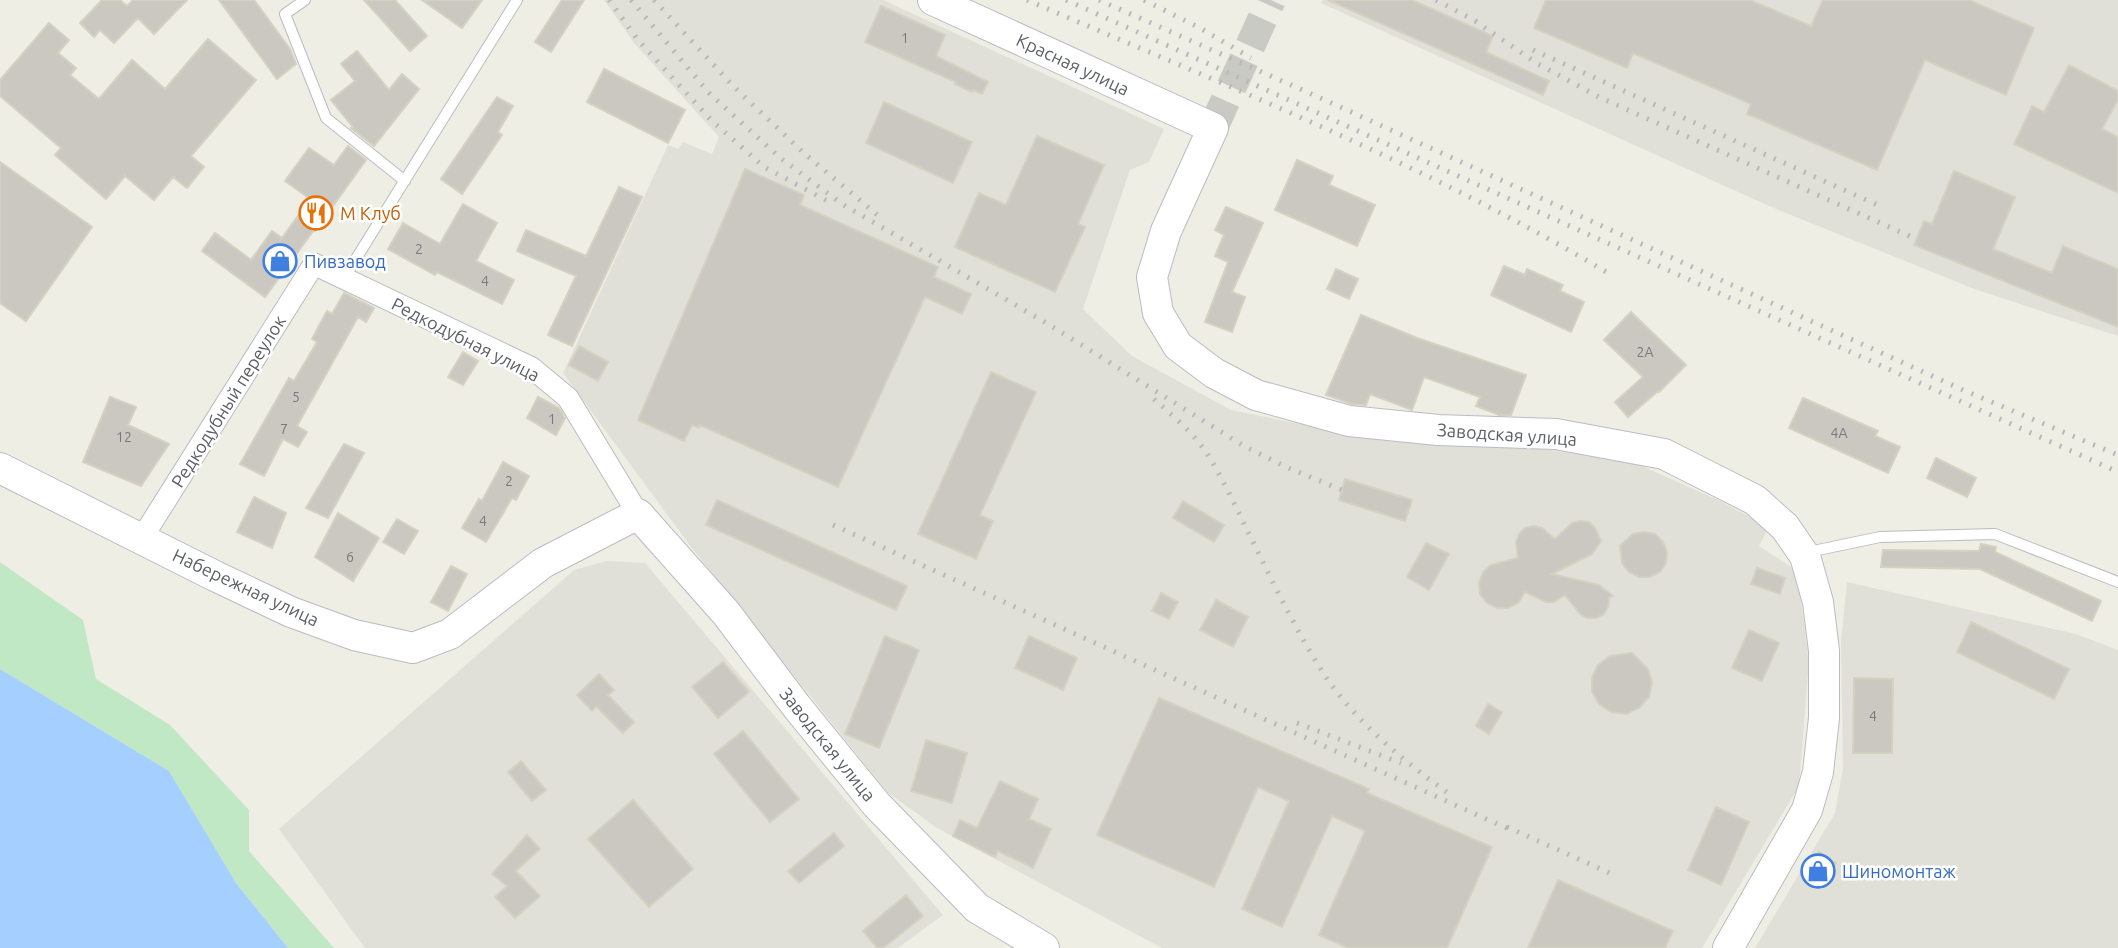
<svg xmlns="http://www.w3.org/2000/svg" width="2118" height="948" font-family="Ubuntu,sans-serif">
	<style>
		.industrial { fill: #e0e0d9 }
		.green { fill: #c0e8c4 }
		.water { fill: #a5cfff }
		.building { fill: #cac8c1; stroke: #d5d1c2; stroke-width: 2 }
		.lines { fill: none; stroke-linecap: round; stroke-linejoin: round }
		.secondary-tunnel { stroke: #cacac4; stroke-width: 30; stroke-dasharray: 30 15; stroke-linecap: butt }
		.lane-casing { stroke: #b9bcc1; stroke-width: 12 }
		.street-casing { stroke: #b9bcc1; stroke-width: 23 }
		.secondary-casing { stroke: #babcc3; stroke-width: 32 }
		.lane { stroke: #fff; stroke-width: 10 }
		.street { stroke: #fff; stroke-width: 21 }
		.secondary { stroke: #fff; stroke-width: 30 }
		.rail { stroke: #b7b8b9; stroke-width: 5; stroke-dasharray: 2 9; stroke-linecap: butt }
		.labels { text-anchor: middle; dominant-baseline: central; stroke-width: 5; stroke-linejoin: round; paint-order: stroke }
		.number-label { font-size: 14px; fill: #78797d }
		.street-label { font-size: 18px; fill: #5c5f66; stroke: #fff }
		.food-label { font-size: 18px; fill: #c56008; stroke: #fff; text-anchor: start }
		.shop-label { font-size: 18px; fill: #366cbe; stroke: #fff; text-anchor: start }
	</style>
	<rect width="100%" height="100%" fill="#efeee4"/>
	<path class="industrial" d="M604,0H883L1164,129L1149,162L1130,170L1083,309L1132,356L1231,410L1384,441L1545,449L1635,463L1718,500L1769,527L1759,546L1797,571L1809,662L1799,786L1702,948H1162L937,828L887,792L691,547L563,373L668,145L678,149L683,142L712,154L719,137L634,43Z
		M1323,0H2118V336L1977,290L1769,206L1321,3Z
		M606,561L645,563L943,915L898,948H365L279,829L574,570Z
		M1847,582L2076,634L2118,650V948H1755L1835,813L1843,768L1841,642Z"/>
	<path class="green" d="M0,562L83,620L96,679L170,725L249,810V851L334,948H288L236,883L169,771L0,669Z"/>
	<path class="water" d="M0,669L169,771L236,883L288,948H0Z"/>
	<path class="building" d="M102,0H120L127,6L133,0H187L154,34L138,18L114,43L100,30L94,37L80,23Z
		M219,0H254L290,49L296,64L277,79Z
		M364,0H395L427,36L410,51Z
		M422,0H482L462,28Z
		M562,0H584L551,52L535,42Z
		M1328,0H1412L1493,36L1486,52L1549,81L1543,95Z
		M1546,0H1750L1811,26L1823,0H1969L2034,28L2006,95L1925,60L1877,170L1747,114L1751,104L1633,53L1627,68L1534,28Z
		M881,6L945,35L936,56L988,82L982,94L973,90L972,92L955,84L956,82L865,42Z
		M49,23L69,40L58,53L76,68L70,75L99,99L132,60L165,89L208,39L256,80L191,156L204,167L187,188L173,177L154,200L125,176L106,199L55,155L61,148L0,96V80Z
		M357,51L389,90L402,74L419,89L374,146L351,128L353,127L331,100L355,81L341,64Z
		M2069,65L2118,91V100L2102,129L2118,137V193L2014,144L2032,106L2044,112Z
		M604,69L685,110L668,143L587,102Z
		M497,97L513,106L498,132L502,135L462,194L441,179Z
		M884,102L972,142L953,183L866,143Z
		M1037,136L1104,165L1078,224L1085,227L1055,292L955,247L979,193L1006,205Z
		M348,146L366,160L315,231L314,230L265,297L202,251L215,233L251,260L272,231L282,238L310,199L285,181L309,148L334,165Z
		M1297,160L1333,176L1329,185L1375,205L1357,246L1275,210Z
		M0,162L92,227L26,321L0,303Z
		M745,169L804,195L800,205L938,267L934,277L971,294L962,314L925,297L838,487L700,425L699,428L692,425L684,441L638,420Z
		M1954,171L2015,197L1993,249L2052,273L2063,246L2118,269V327L1914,245L1924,221L1932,224Z
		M619,187L642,197L572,346L548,335L576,276L517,251L526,230L586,256Z
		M463,204L497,223L476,261L514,280L502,304L437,272L435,275L388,249L403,223L440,244Z
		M1226,207L1263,223L1232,292L1245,297L1232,332L1205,322L1228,262L1215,256L1224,235L1215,230Z
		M1504,266L1525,275L1527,269L1563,285L1560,291L1584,302L1571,332L1491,295Z
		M1336,269L1358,279L1349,299L1327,289Z
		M344,293L374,308L366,322L358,317L297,426L307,432L298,447L283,439L264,476L240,464L289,378L294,381L317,342L312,339L327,311L332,314Z
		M1631,312L1686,365L1659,392L1658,391L1628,417L1615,402L1643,377L1604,340Z
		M1361,315L1417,338L1526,375L1511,415H1499L1476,406L1480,397L1424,377L1412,410L1370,394L1366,405L1352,404L1326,395Z
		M579,346L608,362L598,381L569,365Z
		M463,352L478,361L463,385L448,377Z
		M991,372L1036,392L980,515L993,521L976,559L918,534Z
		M110,397L136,407L128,425L169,444L141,486L83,462Z
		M538,397L559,408L565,418L556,435L527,418Z
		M1803,398L1878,431L1875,436L1900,447L1888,473L1789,428Z
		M344,444L364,453L328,518L306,508Z
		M1936,458L1976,478L1967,497L1927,478Z
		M503,462L529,476L516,500L512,498L486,542L462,528L479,499L482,501Z
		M1345,479L1412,500L1405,521L1339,500Z
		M254,497L286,513L272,548L237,532Z
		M717,500L907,586L896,610L706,525Z
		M1183,501L1224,525L1214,542L1173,518Z
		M338,513L379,538L353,581L315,557Z
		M397,519L418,531L404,554L383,542Z
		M1580,521L1589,522L1595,528L1601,541L1592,554L1552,574L1599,585L1613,596L1609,598L1608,607L1604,614L1596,618H1587L1580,614L1565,595L1554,602H1546L1525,592L1518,603L1508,608H1497L1487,603L1480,594L1479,583L1483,572L1491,565L1518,558L1516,542L1519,534L1525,528L1534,526L1542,528L1555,539L1572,523Z
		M1644,532L1655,534L1663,542L1667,552L1666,563L1660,572L1650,577H1639L1629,572L1622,563L1620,546L1633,534Z
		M1426,543L1449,554L1429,590L1407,577Z
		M1981,544L1996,547L1995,552L2101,601L2092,621L1980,569L1881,567L1883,550L1979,551Z
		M451,566L467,574L448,611L431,602Z
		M1757,568L1785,578L1780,594L1751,584Z
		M1161,593L1178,602L1169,619L1152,611Z
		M1216,600L1248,617L1233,647L1200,630Z
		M1971,622L2069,669L2054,699L1957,652Z
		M1749,630L1779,643L1762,681L1732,668Z
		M885,636L919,650L879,748L845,734Z
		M1029,636L1077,658L1063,690L1015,668Z
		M1632,653L1648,669L1652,683L1649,697L1639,708L1626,714L1611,712L1599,704L1592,692V677L1598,665L1610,656Z
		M723,662L749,692L718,718L692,687Z
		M599,674L614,690L608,695L634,722L623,733L596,706L592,711L577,695Z
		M1854,678L1893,679L1892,753H1853Z
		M1159,698L1369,789L1367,793L1492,847L1447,948H1348L1319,935L1365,831L1332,816L1282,927L1242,909L1289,801L1258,787L1214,887L1097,835Z
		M1488,704L1502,712L1489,734L1476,726Z
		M743,731L799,799L770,822L714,754Z
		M926,740L967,753L952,803L911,791Z
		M521,761L546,790L532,801L508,772Z
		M1000,781L1038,799L1029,819L1051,829L1033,868L998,851L995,857L953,836L960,820L977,828Z
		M633,800L693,869L649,907L588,839Z
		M1716,807L1749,822L1721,885L1688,870Z
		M834,833L844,846L799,883L788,871Z
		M527,835L540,849L516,871L540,896L515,918L495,897L507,886L492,874Z
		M1819,852L1836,863L1825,879L1809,868Z
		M1558,880L1673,931L1665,948H1528Z
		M906,895L923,916L883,948H877L863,931Z"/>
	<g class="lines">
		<path class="secondary-tunnel" d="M1213,128L1271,0"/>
		<defs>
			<path id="lane" d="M305,0L285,14L326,118L405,181
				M344,278L517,0
				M1807,555L1818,550L1880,537L1995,534L2118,582"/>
			<path id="street" d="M142,538L314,264L532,368L568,398L638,514"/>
			<path id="secondary" d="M933,0L1213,128L1166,231L1152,277L1158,313L1178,346L1214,373L1256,395L1349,421L1438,430L1556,434L1664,454L1755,500L1785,527L1805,556L1818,602L1824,651V718L1818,772L1807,810L1728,948
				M0,468L215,576L291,612L354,635L413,648L450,634L543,563L638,514L726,613L797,707L876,804L977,908L1044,948"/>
		</defs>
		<use href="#lane" class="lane-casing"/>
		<use href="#street" class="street-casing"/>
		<use href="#secondary" class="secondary-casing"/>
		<use href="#lane" class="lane"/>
		<use href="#street" class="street"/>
		<use href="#secondary" class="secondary"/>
		<path class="rail" d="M609,0L638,40L710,119L764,167L831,203
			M631,0L709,93L779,157L842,204L1043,321L1244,446L1286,467L1342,490
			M654,0L733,86L805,154L881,218
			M1027,0C1222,84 1426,164 1608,273
			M1066,0L2118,472
			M1099,0L1316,96L1963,390L2118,455
			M1144,0L1200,28L1251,58
			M1436,0L1483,25
			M1475,21L1538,64L1599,97L1916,239
			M1533,50L1882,207
			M1154,399C1172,415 1192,432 1206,452C1222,477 1235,505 1248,532C1270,576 1291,621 1317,663C1350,718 1401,759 1452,796
			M833,525L1513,831
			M1297,723L1401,763
			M1507,827L1612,874"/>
	</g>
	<defs>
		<symbol id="restaurant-ring" viewBox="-11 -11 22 22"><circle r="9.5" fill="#fff" stroke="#e8710a" stroke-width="1.5"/><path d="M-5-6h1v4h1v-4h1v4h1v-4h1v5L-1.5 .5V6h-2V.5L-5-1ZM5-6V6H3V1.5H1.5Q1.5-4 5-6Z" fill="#e8710a"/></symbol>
		<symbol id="shop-ring" viewBox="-11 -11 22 22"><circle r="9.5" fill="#fff" stroke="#3f7fe0" stroke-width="1.5"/><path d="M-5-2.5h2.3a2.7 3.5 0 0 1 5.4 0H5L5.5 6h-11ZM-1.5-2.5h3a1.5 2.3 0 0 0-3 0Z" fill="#3f7fe0"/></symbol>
	</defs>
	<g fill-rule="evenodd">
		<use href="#restaurant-ring" x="297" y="194" width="38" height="38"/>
		<use href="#shop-ring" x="261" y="242" width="38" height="38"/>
		<use href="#shop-ring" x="1799" y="852" width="38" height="38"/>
	</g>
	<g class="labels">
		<g class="number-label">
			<text x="905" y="38">1</text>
			<text x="419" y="249">2</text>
			<text x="485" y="281">4</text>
			<text x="1645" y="352">2А</text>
			<text x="296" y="397">5</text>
			<text x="552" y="419">1</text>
			<text x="284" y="429">7</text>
			<text x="1839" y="433">4А</text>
			<text x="124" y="437">12</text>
			<text x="509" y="481">2</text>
			<text x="483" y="521">4</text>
			<text x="350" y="557">6</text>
			<text x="1873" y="716">4</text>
		</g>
		<g class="street-label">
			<text transform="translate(1073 64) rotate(25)">Красная улица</text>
			<text transform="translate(466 339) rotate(27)">Редкодубная улица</text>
			<text transform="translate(228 401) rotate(-58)">Редкодубный переулок</text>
			<text transform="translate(1507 434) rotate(4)">Заводская улица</text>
			<text transform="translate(246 587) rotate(25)">Набережная улица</text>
			<text transform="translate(828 744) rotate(51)">Заводская улица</text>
		</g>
		<g class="food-label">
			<text x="340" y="213">М Клуб</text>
		</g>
		<g class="shop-label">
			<text x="304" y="261">Пивзавод</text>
			<text x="1842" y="871">Шиномонтаж</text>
		</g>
	</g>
</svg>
